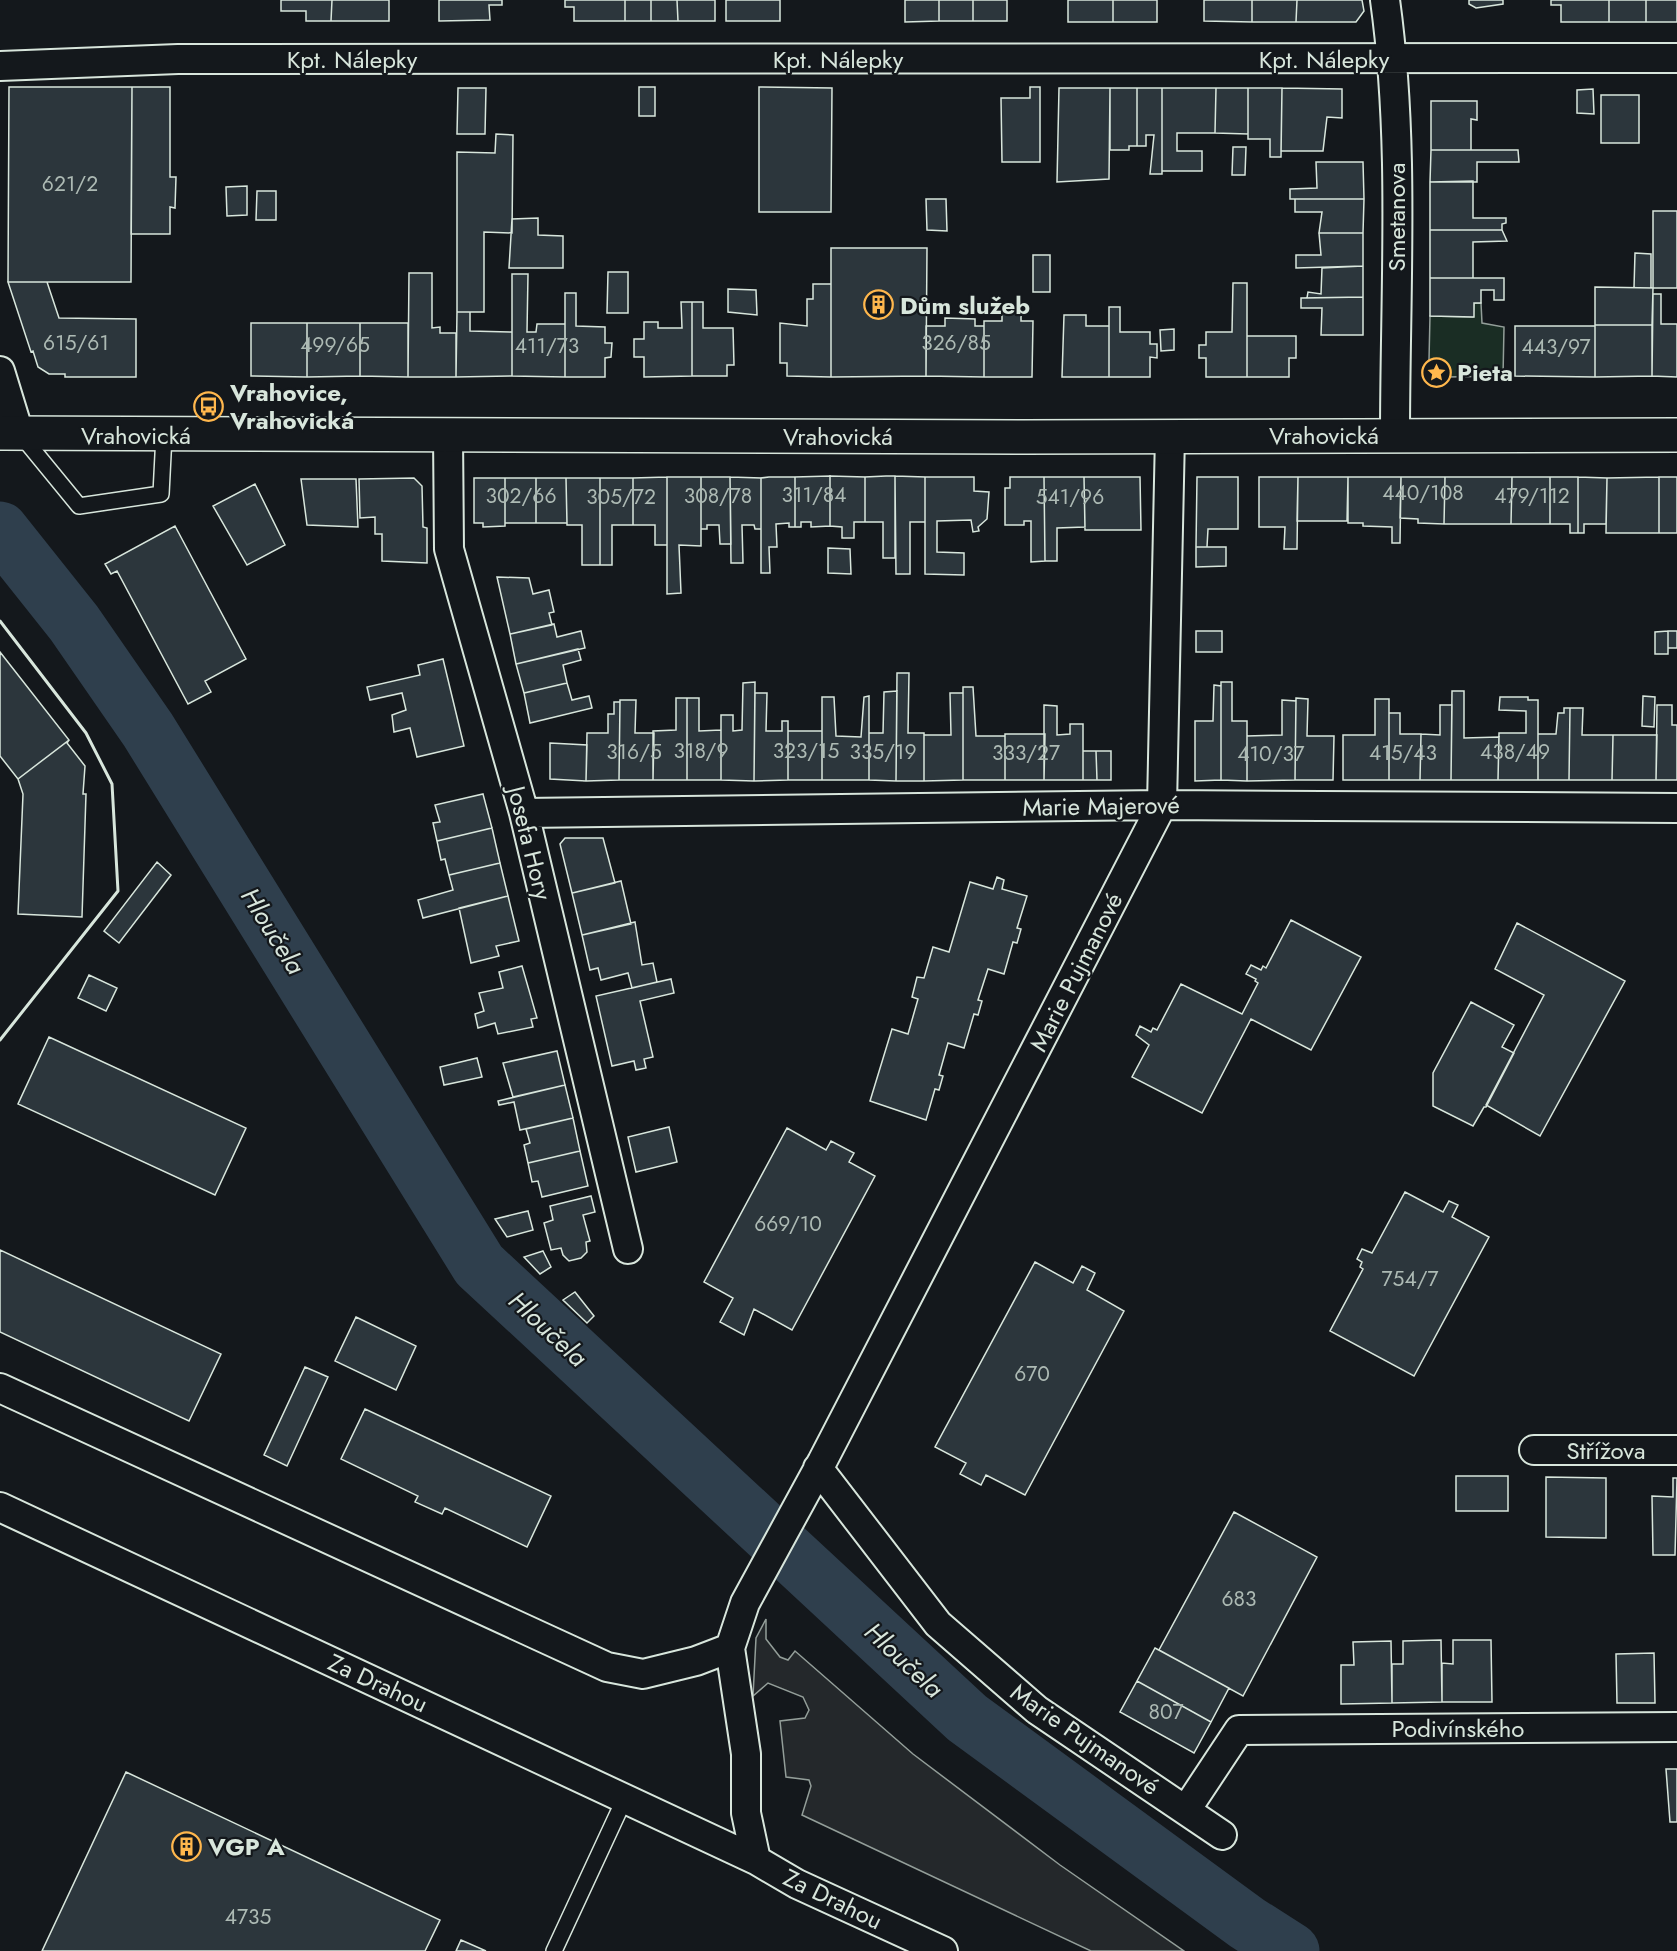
<svg xmlns="http://www.w3.org/2000/svg" width="1677" height="1951" font-family="Jost,sans-serif">
	<style>
		.green { fill: #1a2d24; stroke: #939e99; stroke-width: 1.5 }
		.parking { fill: #24282b; stroke: #939e99; stroke-width: 1.5 }
		.lines { fill: none; stroke-linecap: round; stroke-linejoin: round }
		.river { stroke: #2f3f4d; stroke-width: 57 }
		.building { fill: #2c363c; stroke: #d8e6dc; stroke-width: 1.5 }
		.service-casing { stroke: #d8e6dc; stroke-width: 18 }
		.minor-casing { stroke: #d8e6dc; stroke-width: 32 }
		.tertiary-casing { stroke: #d8e6dc; stroke-width: 36 }
		.service { stroke: #14181c; stroke-width: 15 }
		.minor { stroke: #14181c; stroke-width: 28 }
		.tertiary { stroke: #14181c; stroke-width: 33 }
		.wall { stroke: #d8e6dc; stroke-width: 3 }
		.labels { text-anchor: middle; dominant-baseline: central; stroke-width: 4.5; stroke-linejoin: round; paint-order: stroke }
		.number-label { font-size: 21px; fill: #adbab4 }
		.street-label { font-size: 24px; fill: #d8e6dc; stroke: #14181c }
		.poi-label { font-size: 24px; font-weight: bold; fill: #d8e6dc; stroke: #14181c; text-anchor: start }
		.water-label { font-size: 26px; font-style: italic; fill: #d8e6dc; stroke: #14181c }
	</style>
	<rect width="100%" height="100%" fill="#14181c"/>
	<path class="green" d="M1474,303H1481L1482,323L1504,327L1503,376L1447,377L1429,360L1430,316L1473,317Z"/>
	<path class="parking" d="M766,1619V1639L780,1657L788,1660L795,1651L913,1754L1060,1865L1184,1951H1091L802,1815L811,1786L809,1780L786,1777L780,1721L805,1718L809,1710L803,1697L768,1683L753,1696L756,1638Z"/>
	<g class="lines">
		<path class="river" d="M0,530L74,623L148,730L479,1265L967,1718L1247,1923L1291,1951"/>
	</g>
	<path class="building" d="M281,0H332L331,21H306V11H281Z
		M332,0H389V21H331Z
		M439,0H502V5H489L490,20L439,21Z
		M565,0H625V21H574V7H565Z
		M625,0H651V21H625Z
		M651,0H677L678,21H651Z
		M677,0H715V21H678Z
		M726,0H780V21H726Z
		M905,0H939V21L905,22Z
		M939,0H973V21H939Z
		M973,0H1007V21H973Z
		M1068,0H1113V22H1068Z
		M1113,0H1157V22H1113Z
		M1204,0H1252V22L1204,21Z
		M1252,0H1297L1296,22H1252Z
		M1297,0H1362L1364,11L1356,22H1296Z
		M1469,0H1503V4L1476,8L1469,4Z
		M1551,0H1609V22H1561V5H1551Z
		M1609,0H1646V22H1609Z
		M1646,0H1677V22H1646Z
		M9,87H132L131,282H8Z
		M132,87H170V177H176L175,208L170,207V234H131Z
		M639,87H655V116H639Z
		M759,87L832,88L831,212H759Z
		M1030,87H1040V162H1002L1001,98H1030Z
		M458,88H486L485,134H457Z
		M1059,88H1110L1109,179L1057,182Z
		M1110,88H1137V146H1129V150H1110Z
		M1137,88H1162V174H1150L1154,135H1146V146H1137Z
		M1162,88H1216L1215,133H1177V151H1202V171H1162Z
		M1216,88H1248V134L1215,133Z
		M1248,88H1282L1281,157H1270V139H1248Z
		M1282,88L1342,89V118L1327,117L1323,151H1281Z
		M1593,89L1594,114L1577,113V90Z
		M1601,95H1639V143H1601Z
		M1431,101H1477V120L1471,119V150H1431Z
		M496,134L513,135L512,233L484,232V312H457V152L495,153Z
		M1233,147H1246L1245,175H1232Z
		M1431,150H1518L1519,162H1477V182H1430Z
		M1316,162H1363L1364,199H1290V189L1317,188Z
		M1473,181V218H1506V223L1502,224V230H1430V182Z
		M247,186V215L227,216L226,187Z
		M257,191H276V220H256Z
		M926,199H946L947,231L927,230Z
		M1295,199H1364L1363,233H1319L1322,212H1295Z
		M1653,211H1677V288H1653Z
		M538,218V235L563,236V268H509L512,219Z
		M1430,230H1502L1507,241L1473,242V278H1430Z
		M1319,233H1363V266L1296,268V255H1321Z
		M831,248H927L926,376L831,377Z
		M1635,253L1651,254V288H1634Z
		M1033,255H1050V292H1033Z
		M1363,266V297L1307,298L1308,292L1321,294L1322,268Z
		M608,272H628V313H607Z
		M409,273H432V328L440,327V333H456V377H408Z
		M512,274H528L527,332H536L537,324H565V377L512,376Z
		M1430,278H1504V300H1494V290H1481V303H1474V317L1430,316Z
		M8,282H47L59,318L136,319V377H65V374H49L38,367L33,351L31,352Z
		M1233,283H1247V377H1206V358H1199V345H1206V332H1232Z
		M813,284H831V377L787,376V363H780V323L807,326V299H813Z
		M1595,287L1653,288L1652,325H1595Z
		M728,289L756,290L757,315L728,312Z
		M565,293H576V326L605,327V343H612L611,357L605,358V377H565Z
		M1653,294H1661V324H1677V377L1652,376Z
		M1363,297V335H1321L1322,308H1301V298Z
		M681,302H692V376L644,377V357H634V339H644V322H658V328H682Z
		M692,302H703V328H733L734,365H727V376H692Z
		M1109,307H1120V332H1150V344H1157V358L1150,357V377H1109Z
		M457,312H470V331L512,332V376L456,377Z
		M1002,312H1021V321H1033L1032,377H984V321H1002Z
		M1064,315H1086V326H1109V377H1062Z
		M945,318L975,319V326H984V377L926,376V326H945Z
		M251,323H307V377L251,376Z
		M307,323H360V376L307,377Z
		M360,323H408V377L360,376Z
		M1595,325H1652V376L1595,377Z
		M1515,326H1595V377L1515,376Z
		M1174,329V350L1161,351L1160,330Z
		M1247,336H1296V358H1289V377H1247Z
		M830,476V526L811,527V522H801V527H795V477Z
		M830,476L865,477V522H854V538H842V527L830,526Z
		M886,476H895V558H883V522H865V477Z
		M895,476L925,477V522H910V574H896Z
		M667,477V545H655V525H633V478Z
		M667,477H701V546L679,545L681,593L667,594Z
		M701,477H730L731,544H720L719,525H707V529H701Z
		M730,477L761,478V529H755L754,525H742L743,563H731Z
		M769,477H795V527H789V523L776,524L777,547H769L770,573H761V478Z
		M925,477H974V491L989,492L987,519L978,527L979,531L973,532L971,520L937,521V552L964,553V575L925,574Z
		M1010,477H1044L1045,561L1031,562V521H1024V525H1005V488H1010Z
		M1044,477H1084L1085,527L1057,528V561H1045Z
		M1084,477H1140L1141,530H1085Z
		M1197,477H1238V529H1208L1207,547H1196Z
		M1259,477H1298L1297,549H1284L1285,527H1259Z
		M1298,477H1348L1347,521H1297Z
		M1348,477H1401L1400,543H1392V527L1363,526V523H1348Z
		M1401,477H1445L1444,524L1418,523V519L1400,518Z
		M1445,477H1512L1511,524H1444Z
		M1512,477H1550V524H1511Z
		M1550,477H1578V533H1570V524H1550Z
		M1578,477L1607,478L1606,524H1584V533H1578Z
		M1659,477H1677V533H1659Z
		M1659,477V533H1606L1607,478Z
		M414,478L422,486L423,527L427,528V563L382,561V534H375V517L360,518L359,479Z
		M474,478H505V526L483,527V523H474Z
		M505,478H536V523H505Z
		M536,478H566L567,523H536Z
		M566,478H600V565H582V525H567Z
		M600,478H633V525H612V565H600Z
		M301,479H356L358,527L307,525Z
		M255,484L285,545L247,565L213,506Z
		M175,526L246,659L205,681L211,692L188,704L117,571L111,574L105,564Z
		M1196,547H1226V566L1196,567Z
		M828,548L850,549L851,574L828,573Z
		M497,577L529,578L533,594L549,590L554,612L549,613L552,625L510,634Z
		M554,624L557,637L581,631L585,648L516,664L510,634Z
		M1196,631H1222V652H1196Z
		M1668,631H1677V648H1668Z
		M1668,631V654H1655V632Z
		M578,649L581,660L563,665L567,683L524,693L516,664Z
		M0,652L69,740L18,779L0,756Z
		M443,659L464,746L417,757L410,728L394,732L392,715L406,710L402,693L370,700L367,687L420,675L418,665Z
		M897,673H909L908,733H924V781H896Z
		M755,682L754,781L721,780V715H733V731L742,730L743,683Z
		M1221,682H1232V721H1247V781L1221,780Z
		M567,683L572,700L589,696L592,708L530,723L524,693Z
		M1214,685L1221,686V780L1195,781V721H1213Z
		M963,687H973L976,736H1005V780H963Z
		M897,691L896,781L869,780V733H883L884,692Z
		M1452,691H1464V738L1499,737L1498,780H1451Z
		M755,693H767L766,731H782V721H788V780L754,781Z
		M950,693H963V780L924,781V735H951Z
		M869,696V780H822V697H834L836,736L861,737L864,697Z
		M1643,696L1655,697L1654,727L1642,726Z
		M1500,697H1528V700H1538V780H1498L1499,733H1526V711L1499,710Z
		M676,698H687V780H653V731L676,730Z
		M687,698H699V731L721,730V780H687Z
		M1296,698L1308,699L1307,736H1334L1333,780H1295Z
		M1375,699H1389V780H1343V735H1375Z
		M620,700H636L635,733H654L653,780H619Z
		M1282,700L1296,701L1295,780L1247,781V736L1282,735Z
		M614,702H620L619,780L586,781L587,733H608V714H614Z
		M1044,705L1057,706V735L1070,734V724H1083V780H1044Z
		M1440,705H1452L1451,780H1420L1421,734L1440,735Z
		M1657,705H1672V725H1677V780H1656Z
		M1564,708H1570L1569,780H1538V734H1556L1558,713H1564Z
		M1570,708H1583L1582,735H1613L1612,780H1569Z
		M1389,713H1400V734H1421L1420,780H1389Z
		M788,731H822V780H788Z
		M1005,734H1045L1044,780H1005Z
		M1613,735H1657L1656,780H1612Z
		M69,740L67,743L85,766L83,794H86L82,917L18,914L23,794L18,779Z
		M550,743L587,745L586,781L550,779Z
		M1083,751H1096L1097,780H1083Z
		M1096,751H1111V780H1097Z
		M483,794L492,828L437,841L433,823L440,822L435,805Z
		M492,828L500,863L449,875L445,859L441,860L437,841Z
		M565,838H603L615,883L572,893L560,844Z
		M157,862L171,875L119,943L104,931Z
		M500,863L508,896L423,918L418,900L453,890L449,875Z
		M997,877L1004,880L1002,889L1027,896L1017,928L1021,929L1017,943L1013,942L1004,974L988,969L978,1000L982,1001L978,1015L974,1014L964,1048L948,1043L939,1075L943,1076L939,1090L935,1089L926,1120L870,1101L892,1029L908,1034L918,999L912,997L917,977L924,978L933,947L949,952L970,882L993,889Z
		M621,881L631,924L582,935L572,893Z
		M508,896L519,941L496,946L499,956L471,963L459,908Z
		M1291,920L1361,957L1311,1050L1251,1019L1202,1113L1132,1077L1149,1045L1136,1035L1140,1026L1151,1032L1153,1028L1157,1030L1181,984L1242,1014L1258,983L1255,981L1256,979L1246,974L1251,965L1261,970L1263,966L1266,968Z
		M635,922L642,965L653,963L657,982L632,988L628,973L601,980L598,968L590,970L582,935Z
		M1517,923L1625,981L1540,1136L1486,1105L1544,995L1495,969Z
		M522,966L537,1018L531,1019L533,1027L498,1034L495,1023L478,1028L475,1014L484,1011L479,993L503,988L499,972Z
		M89,975L117,988L106,1011L78,998Z
		M671,979L674,993L640,1001L653,1057L644,1059L646,1068L636,1070L634,1061L612,1066L596,996Z
		M1471,1002L1514,1025L1502,1047L1514,1053L1486,1107H1484L1473,1126L1433,1106V1073Z
		M49,1037L246,1128L215,1195L18,1104Z
		M557,1051L565,1085L513,1097L503,1063Z
		M477,1058L482,1077L444,1085L440,1067Z
		M565,1085L573,1118L520,1130L514,1102L499,1105L498,1101Z
		M573,1118L580,1151L528,1163L524,1145L530,1143L526,1129Z
		M669,1127L677,1162L636,1172L628,1137Z
		M787,1128L826,1150L831,1141L854,1153L849,1162L875,1176L792,1330L754,1309L744,1335L720,1322L733,1298L704,1282Z
		M580,1151L588,1186L542,1197L538,1181L532,1182L528,1163Z
		M1405,1192L1443,1212L1449,1201L1458,1205L1452,1217L1489,1237L1414,1376L1330,1331L1363,1269L1360,1267L1362,1262L1357,1259L1362,1249L1372,1253Z
		M591,1196L595,1212L583,1215L590,1241L586,1242L587,1252L581,1258L569,1261L563,1255L561,1248L551,1250L544,1223L553,1220L550,1206Z
		M528,1211L533,1230L507,1237L495,1219Z
		M0,1250L221,1354L189,1421L0,1332Z
		M543,1251L551,1267L540,1274L524,1257Z
		M1035,1262L1073,1283L1082,1266L1095,1273L1087,1290L1124,1311L1025,1495L986,1475L981,1485L960,1474L966,1463L935,1447Z
		M575,1292L594,1316L587,1323L563,1300Z
		M356,1317L416,1346L396,1390L335,1361Z
		M305,1367L328,1377L287,1466L264,1455Z
		M365,1409L551,1496L527,1547L445,1508L442,1514L415,1502L418,1496L341,1459Z
		M1456,1476H1508V1511H1456Z
		M1546,1477L1606,1478V1538L1546,1537Z
		M1673,1478H1677L1675,1555H1653L1652,1496L1673,1497Z
		M1234,1512L1317,1557L1243,1696L1159,1650Z
		M1441,1640L1442,1702L1392,1703V1664H1403V1641Z
		M1453,1640H1491L1492,1702H1442V1663L1453,1664Z
		M1391,1641L1392,1703L1341,1704V1665H1354L1353,1642Z
		M1155,1648L1229,1688L1211,1722L1137,1681Z
		M1654,1653L1655,1703H1617L1616,1654Z
		M1137,1681L1211,1722L1194,1753L1120,1712Z
		M1666,1769H1677V1822H1670Z
		M126,1772L440,1920L425,1951H42Z
		M461,1940L486,1951H456Z"/>
	<g class="lines">
		<defs>
			<path id="service" d="M20,434L79,506L161,494L164,435
				M554,1951L625,1798"/>
			<path id="minor" d="M1385,0C1405,143 1395,290 1395,435
				M0,66L178,59L1677,58
				M0,371L19,433
				M448,435L449,549L524,813L628,1249
				M524,813L1162,805L1677,808
				M0,1388L607,1667L643,1674L696,1661L730,1648
				M1534,1450H1677
				M818,1468L938,1624L1037,1710L1222,1835
				M0,1507L756,1860L797,1884L943,1951
				M1186,1810L1239,1730L1677,1727
				M756,1860L746,1813V1754L730,1648L745,1603L822,1462L1162,805L1170,435"/>
			<path id="tertiary" d="M0,433L1024,437L1677,435"/>
		</defs>
		<use href="#service" class="service-casing"/>
		<use href="#minor" class="minor-casing"/>
		<use href="#tertiary" class="tertiary-casing"/>
		<use href="#service" class="service"/>
		<use href="#minor" class="minor"/>
		<use href="#tertiary" class="tertiary"/>
		<path class="wall" d="M0,621L86,733L112,784L118,891L0,1040"/>
	</g>
	<defs>
		<symbol id="building-ring" viewBox="-11 -11 22 22"><circle r="9.5" fill="#14181c" stroke="#ffb74d" stroke-width="1.5"/><path d="M-4-6H4V6H1V3H-1V6H-4ZM-2.5-4.3h1.7v1.8h-1.7ZM.8-4.3h1.7v1.8H.8ZM-2.5-1h1.7V.8h-1.7ZM.8-1h1.7V.8H.8Z" fill="#ffb74d"/></symbol>
		<symbol id="sight-ring" viewBox="-11 -11 22 22"><circle r="9.5" fill="#14181c" stroke="#ffb74d" stroke-width="1.5"/><path d="M0-6L1.8-2.2L6-1.7L2.9 1.2L3.7 5.4L0 3.3L-3.7 5.4L-2.9 1.2L-6-1.7L-1.8-2.2Z" fill="#ffb74d"/></symbol>
		<symbol id="bus-ring" viewBox="-11 -11 22 22"><circle r="9.5" fill="#14181c" stroke="#ffb74d" stroke-width="1.5"/><path d="M-5-6H5V4H4V6H2V4H-2V6H-4V4H-5ZM-3.5-4V0h7V-4ZM-3.5 1.2v1.5H-2V1.2ZM2 1.2v1.5H3.5V1.2Z" fill="#ffb74d"/></symbol>
	</defs>
	<g fill-rule="evenodd">
		<use href="#building-ring" x="862" y="288" width="33" height="33"/>
		<use href="#sight-ring" x="1420" y="356" width="33" height="33"/>
		<use href="#bus-ring" x="192" y="390" width="33" height="33"/>
		<use href="#building-ring" x="170" y="1830" width="33" height="33"/>
	</g>
	<g class="labels">
		<g class="number-label">
			<text x="70" y="184">621/2</text>
			<text x="76" y="343">615/61</text>
			<text x="956" y="343">326/85</text>
			<text x="335" y="345">499/65</text>
			<text x="547" y="346">411/73</text>
			<text x="1556" y="347">443/97</text>
			<text x="1423" y="493">440/108</text>
			<text x="814" y="495">311/84</text>
			<text x="521" y="496">302/66</text>
			<text x="718" y="496">308/78</text>
			<text x="1532" y="496">479/112</text>
			<text x="621" y="497">305/72</text>
			<text x="1070" y="497">541/96</text>
			<text x="701" y="751">318/9</text>
			<text x="806" y="751">323/15</text>
			<text x="634" y="752">316/5</text>
			<text x="883" y="752">335/19</text>
			<text x="1515" y="752">438/49</text>
			<text x="1026" y="753">333/27</text>
			<text x="1403" y="753">415/43</text>
			<text x="1271" y="754">410/37</text>
			<text x="788" y="1224">669/10</text>
			<text x="1410" y="1279">754/7</text>
			<text x="1032" y="1374">670</text>
			<text x="1239" y="1599">683</text>
			<text x="1166" y="1712">807</text>
			<text x="248" y="1917">4735</text>
		</g>
		<g class="street-label">
			<text x="352" y="59">Kpt. Nálepky</text>
			<text x="838" y="59">Kpt. Nálepky</text>
			<text x="1324" y="59">Kpt. Nálepky</text>
			<text transform="translate(1396 217) rotate(-90)">Smetanova</text>
			<text x="136" y="435">Vrahovická</text>
			<text x="1324" y="435">Vrahovická</text>
			<text x="838" y="436">Vrahovická</text>
			<text transform="translate(1101 806) rotate(-1)">Marie Majerové</text>
			<text transform="translate(530 843) rotate(76)">Josefa Hory</text>
			<text transform="translate(1076 972) rotate(-63)">Marie Pujmanové</text>
			<text x="1606" y="1450">Střížova</text>
			<text transform="translate(378 1683) rotate(25)">Za Drahou</text>
			<text x="1458" y="1728">Podivínského</text>
			<text transform="translate(1085 1739) rotate(35)">Marie Pujmanové</text>
			<text transform="translate(833 1899) rotate(26)">Za Drahou</text>
		</g>
		<g class="poi-label">
			<text x="900" y="305">Dům služeb</text>
			<text x="1457" y="372">Pieta</text>
			<text x="230" y="392">Vrahovice,<tspan x="230" dy="28">Vrahovická</tspan></text>
			<text x="208" y="1846">VGP A</text>
		</g>
		<g class="water-label">
			<text transform="translate(273 931) rotate(58)">Hloučela</text>
			<text transform="translate(548 1329) rotate(43)">Hloučela</text>
			<text transform="translate(904 1660) rotate(43)">Hloučela</text>
		</g>
	</g>
</svg>
